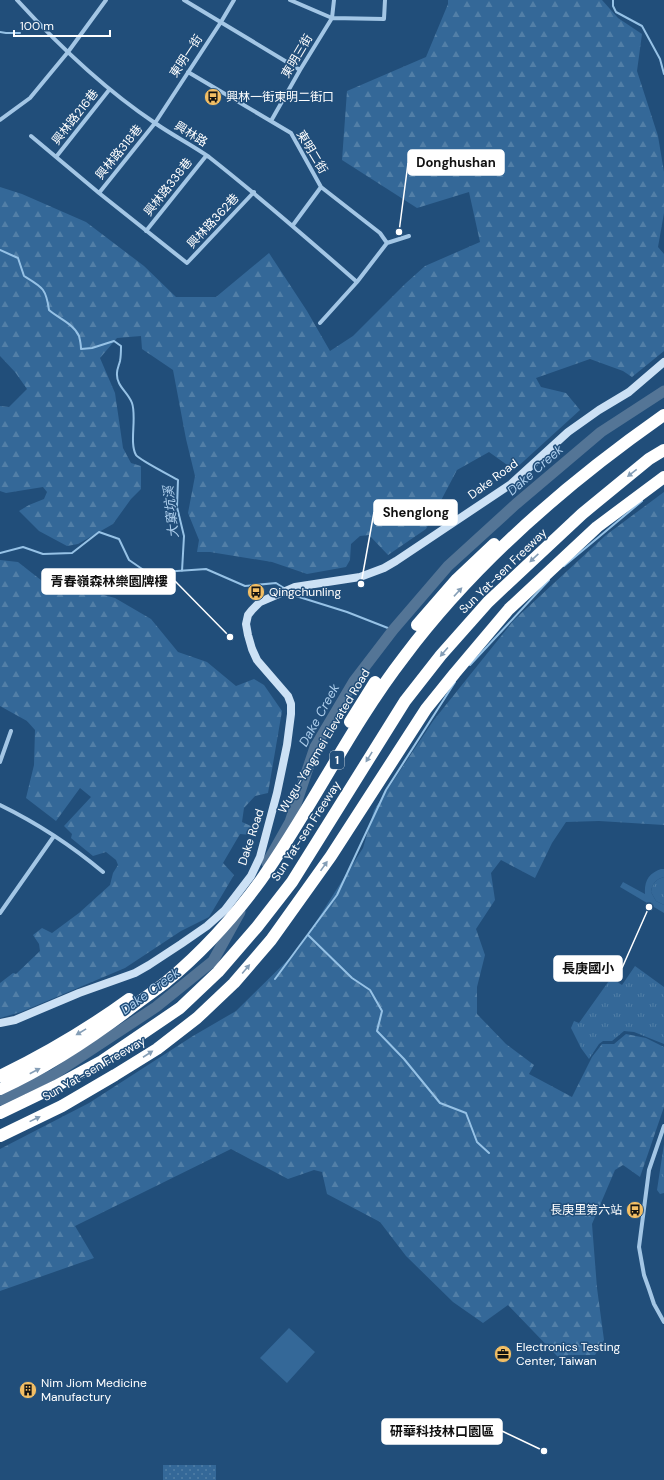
<svg xmlns="http://www.w3.org/2000/svg" width="664" height="1480" font-family="'DM Sans','Noto Sans TC',sans-serif">
	<style>
		.grass { fill: url(#grass-tufts) }
		.forest { fill: url(#forest-firs) }
		.park { fill: url(#park-dots) }
		.garden { fill: #346898 }
		.lines { fill: none; stroke-linecap: round; stroke-linejoin: round }
		.stream { stroke: #96c2e6; stroke-width: 2 }
		.river { stroke: #547596; stroke-width: 11 }
		.street { stroke: #a3c6e5; stroke-width: 4 }
		.secondary { stroke: #cce1f5; stroke-width: 8 }
		.highway { stroke: #fff; stroke-width: 12 }
		.oneway { fill: #859eb6 }
		.labels { text-anchor: middle; dominant-baseline: central; stroke-width: 3; stroke-linejoin: round; paint-order: stroke }
		.shield { fill: #214e7a; stroke: #bccad7; stroke-width: 1 }
		.shield-label { font-size: 11px; font-weight: bold; fill: #fff }
		.street-label { font-size: 12px; fill: #fff; stroke: #214e7a }
		.poi-label { font-size: 12px; fill: #fff; stroke: #214e7a; text-anchor: start }
		.water-label { font-size: 13px; font-style: italic; fill: #aecfed; stroke: #214e7a }
		.leader { fill: none; stroke: #fff; stroke-width: 1.5 }
		.callout-dot { fill: #fff; stroke: #214e7a; stroke-width: 1.5 }
		.callout { fill: #fff; stroke: #fff; stroke-width: 1.5 }
		.callout-label { font-size: 13px; text-anchor: middle; font-weight: bold; fill: #111 }
	</style>
	<defs>
		<pattern id="grass-tufts" width="24" height="20" patternUnits="userSpaceOnUse"><rect width="24" height="20" fill="#346898"/><path d="M3 7l-1-3M5 7V3M7 7l1-3M15 17l-1-3M17 17v-4M19 17l1-3" fill="none" stroke="#527fa7"/></pattern>
		<pattern id="forest-firs" width="22" height="20" patternUnits="userSpaceOnUse"><rect width="22" height="20" fill="#346898"/><path d="M5 1l3.5 6h-7zM16 11l3.5 6h-7z" fill="#527fa7"/></pattern>
		<pattern id="park-dots" width="8" height="8" patternUnits="userSpaceOnUse"><rect width="8" height="8" fill="#346898"/><path d="M2 2h.1M6 6h.1" fill="none" stroke="#527fa7" stroke-width="1.8" stroke-linecap="round"/></pattern>
	</defs>
	<rect width="100%" height="100%" fill="#214e7a"/>
	<path class="grass" d="M664,877V905L656,901L651,892C652,884 656,879 664,877Z
		M635,966L664,987V1044L634,1032L624,1031L612,1041H603L599,1044L589,1059L581,1048L571,1028L574,1021L579,1023L611,978L622,985Z
		M664,1144V1193L660,1194L657,1190Z"/>
	<path class="forest" d="M448,0H602L618,18L642,34L637,71L658,136L664,172V213L658,247L664,254V351L632,377L623,371L590,359L536,378L541,387L566,393L580,410L514,470L489,452L457,470L426,529L388,555L369,535L360,536L351,544L350,560L346,567L307,574L272,562L210,552H197L199,540L188,513L195,476L186,439L173,370L142,349L141,336L117,338L100,358L115,393L123,448L131,463L141,466V489L131,499L113,524L78,544L67,546L39,531L19,511L29,505L44,499L47,492L43,487L6,493L0,491V406L9,407L27,389L15,372L0,356V187L22,194L86,222L144,266L176,297H216L269,253L307,311L330,351L353,336L406,283L425,266L480,242L469,192L417,208L342,160L347,91L426,57L448,4Z
		M664,492V825L599,821L566,822L552,843L535,878L501,860L491,873L495,900L476,929L485,955L477,987V1014L506,1044L534,1065L529,1074L572,1097L592,1057L602,1044H614L626,1034L646,1038L664,1047V1107L640,1177L623,1165L615,1170L592,1224L597,1288L604,1340L595,1355H568L558,1357L508,1305L483,1323L453,1302L406,1256L380,1222L327,1194L322,1172L314,1170L288,1179L231,1149L75,1226L94,1258L0,1291V1149L89,1103L193,1036L236,1011L298,950L363,848L374,810L433,721L514,620L606,535Z
		M0,560L18,562L46,584L75,587L115,598L151,619L178,652L207,662L236,686L254,679L264,685L282,711L268,793L255,796L244,808L242,822L258,829L252,835L240,834L223,863L234,875L209,917L181,931L125,968L21,1012L0,1018V983L13,973L16,974L40,951L39,944L33,935L42,928L52,933L79,913L110,885L113,873L118,865L116,860L106,852L93,856L71,838L72,834L64,826L91,797L80,788L56,821L26,798L34,765L35,730L27,721L0,706Z"/>
	<path class="park" d="M163,1465H216V1480H163Z"/>
	<path class="garden" d="M661,869H664V877C656,879 652,884 651,892L656,901L664,905V913L620,887L623,882L645,894C644,881 649,873 661,869Z
		M289,1328L315,1352L287,1383L260,1358Z"/>
	<g class="lines">
		<path class="stream" d="M613,0V6L616,12L642,26L660,59L664,74
			M0,32L6,33H20
			M0,250L18,258L24,276C42,287 46,288 49,310C58,318 74,324 79,336C80,340 81,345 81,349L92,348L114,341L121,346C121,351 121,356 120,361C119,365 117,369 117,373C116,386 128,392 132,403C137,417 129,443 136,455C138,459 171,476 178,480L177,507L184,536L182,571
			M0,553L23,547L43,554L72,553L99,532L119,539L129,560L148,573L206,569L245,586L276,583L284,588
			M564,566L642,501
			M290,592L296,596L347,612L393,630
			M470,665L549,580
			M308,935L352,978L370,990L382,1011L377,1031L404,1059L440,1103L466,1113L477,1142L489,1153
			M275,979L337,895L386,790L455,682"/>
		<path class="river" d="M267,863L290,822L315,747L354,681L393,630L448,566L516,504L601,432L664,391
			M0,1100L53,1075L156,1007L213,961L240,912"/>
		<path class="street" d="M17,0C59,46 104,89 155,123C172,135 192,145 209,157C260,197 308,239 357,282
			M184,0L300,70
			M290,0L332,18L384,19L385,0
			M188,72L291,133L321,187L380,233L387,243
			M0,120L30,98L68,52L106,0
			M271,121L300,70L332,18L334,0
			M31,136L99,193L187,263L254,192
			M56,157L109,90
			M99,193L155,123L221,22L234,0
			M293,225L321,187
			M146,231L206,156
			M320,323L357,282L387,243L409,236
			M0,762L11,731
			M0,805C37,823 72,846 103,872
			M0,913L54,836
			M664,1126L649,1170L639,1247L644,1275L649,1289L654,1304L664,1322"/>
		<path class="secondary" d="M0,1023L15,1020L79,993L135,973L149,965L181,944L207,926L225,910L251,876L260,857L277,793L287,745L291,714V704L288,696L257,660L252,649L248,635L246,624L248,615L252,610L260,602L295,587L360,577L384,568L396,561L511,484L568,432L599,410L629,392L664,362"/>
		<path class="highway" d="M417,625L457,579L494,544
			M350,722L375,682
			M0,1076C45,1054 88,1029 129,999
			M0,1089C46,1068 87,1041 127,1011C140,1001 153,992 166,982C201,953 234,917 261,880C312,808 350,727 404,657C475,562 567,483 664,415
			M0,1113L56,1086L102,1061L180,1008L218,972L257,927L292,882L405,701L441,655L488,602L582,514L649,459L664,450
			M0,1136L62,1106L115,1075L157,1049L197,1018L234,983L271,940L331,856L426,709L455,673L509,609L597,527L664,477"/>
	</g>
	<defs><path id="oneway-solid" d="M-6-.8H1V-3.2L6.5 0L1 3.2V.8H-6Z"/></defs>
	<g class="oneway">
		<use href="#oneway-solid" transform="translate(632 473) rotate(142)"/>
		<use href="#oneway-solid" transform="translate(534 558) rotate(137)"/>
		<use href="#oneway-solid" transform="translate(458 592) rotate(-47)"/>
		<use href="#oneway-solid" transform="translate(444 652) rotate(131)"/>
		<use href="#oneway-solid" transform="translate(369 757) rotate(122)"/>
		<use href="#oneway-solid" transform="translate(324 866) rotate(-55)"/>
		<use href="#oneway-solid" transform="translate(246 969) rotate(-50)"/>
		<use href="#oneway-solid" transform="translate(81 1032) rotate(149)"/>
		<use href="#oneway-solid" transform="translate(148 1054) rotate(-33)"/>
		<use href="#oneway-solid" transform="translate(35 1071) rotate(-28)"/>
		<use href="#oneway-solid" transform="translate(35 1119) rotate(-26)"/>
	</g>
	<defs>
		<symbol id="bus-disc" viewBox="-11 -11 22 22"><circle r="9.5" fill="#f2be64" stroke="#214e7a"/><path d="M-5-6H5V4H4V6H2V4H-2V6H-4V4H-5ZM-3.5-4V0h7V-4ZM-3.5 1.2v1.5H-2V1.2ZM2 1.2v1.5H3.5V1.2Z" fill="#111"/></symbol>
		<symbol id="office-disc" viewBox="-11 -11 22 22"><circle r="9.5" fill="#f2be64" stroke="#214e7a"/><path d="M-6-3h4V-5.5h4V-3h4V5H-6ZM-1-4.5V-3h2v-1.5ZM-6 0V1H6V0Z" fill="#111"/></symbol>
		<symbol id="building-disc" viewBox="-11 -11 22 22"><circle r="9.5" fill="#f2be64" stroke="#214e7a"/><path d="M-4-6H4V6H1V3H-1V6H-4ZM-2.5-4.3h1.7v1.8h-1.7ZM.8-4.3h1.7v1.8H.8ZM-2.5-1h1.7V.8h-1.7ZM.8-1h1.7V.8H.8Z" fill="#111"/></symbol>
	</defs>
	<g fill-rule="evenodd">
		<use href="#bus-disc" x="203" y="87" width="20" height="20"/>
		<use href="#bus-disc" x="246" y="582" width="20" height="20"/>
		<use href="#bus-disc" x="625" y="1200" width="20" height="20"/>
		<use href="#office-disc" x="493" y="1344" width="20" height="20"/>
		<use href="#building-disc" x="18" y="1380" width="20" height="20"/>
	</g>
	<g class="labels">
		<rect class="shield" x="330" y="751" width="14" height="18" rx="3"/>
		<g class="shield-label">
			<text x="337" y="760">1</text>
		</g>
		<g class="street-label">
			<text transform="translate(186 56) rotate(-56)">東明一街</text>
			<text transform="translate(297 56) rotate(-59)">東明三街</text>
			<text transform="translate(75 117) rotate(-52)">興林路216巷</text>
			<text transform="translate(191 134) rotate(32)">興林路</text>
			<text transform="translate(119 152) rotate(-51)">興林路318巷</text>
			<text transform="translate(312 152) rotate(59)">東明二街</text>
			<text transform="translate(168 187) rotate(-52)">興林路338巷</text>
			<text transform="translate(213 221) rotate(-47)">興林路362巷</text>
			<text transform="translate(493 479) rotate(-36)">Dake Road</text>
			<text transform="translate(503 571) rotate(-44)">Sun Yat-sen Freeway</text>
			<text transform="translate(324 741) rotate(-59)">Wugu-Yangmei Elevated Road</text>
			<text transform="translate(306 831) rotate(-57)">Sun Yat-sen Freeway</text>
			<text transform="translate(251 837) rotate(-72)">Dake Road</text>
			<text transform="translate(94 1069) rotate(-30)">Sun Yat-sen Freeway</text>
		</g>
		<g class="poi-label">
			<text x="226" y="97">興林一街東明二街口</text>
			<text x="269" y="592">Qingchunling</text>
			<text x="622" y="1210" text-anchor="end">長庚里第六站</text>
			<text x="516" y="1347">Electronics Testing<tspan x="516" dy="14">Center, Taiwan</tspan></text>
			<text x="41" y="1383">Nim Jiom Medicine<tspan x="41" dy="14">Manufactury</tspan></text>
		</g>
		<g class="water-label">
			<text transform="translate(535 470) rotate(-41)">Dake Creek</text>
			<text transform="translate(171 512) rotate(-96)">大窠坑溪</text>
			<text transform="translate(319 715) rotate(-61)">Dake Creek</text>
			<text transform="translate(150 991) rotate(-36)">Dake Creek</text>
		</g>
	</g>
	<path class="leader" d="M399 232L408 163M361 584L374 512M230 637L175 581M649 907L622 968M544 1451L502 1431"/>
	<g class="callout-dot">
		<circle cx="399" cy="232" r="4"/>
		<circle cx="361" cy="584" r="4"/>
		<circle cx="230" cy="637" r="4"/>
		<circle cx="649" cy="907" r="4"/>
		<circle cx="544" cy="1451" r="4"/>
	</g>
	<g class="callout">
		<rect x="408" y="150" width="96" height="25" rx="4"/>
		<rect x="374" y="500" width="83" height="25" rx="4"/>
		<rect x="42" y="569" width="133" height="25" rx="4"/>
		<rect x="554" y="956" width="68" height="25" rx="4"/>
		<rect x="382" y="1419" width="120" height="25" rx="4"/>
	</g>
	<g class="callout-label">
		<text x="456" y="167">Donghushan</text>
		<text x="416" y="517">Shenglong</text>
		<text x="109" y="586">青春嶺森林樂園牌樓</text>
		<text x="588" y="973">長庚國小</text>
		<text x="442" y="1436">研華科技林口園區</text>
	</g>
	<path d="M14 30v6h96v-6" fill="none" stroke="#ffffff" stroke-width="2"/>
	<text x="20" y="30" font-size="12" fill="#ffffff" stroke="#214e7a" stroke-width="3" paint-order="stroke">100 m</text>
</svg>
